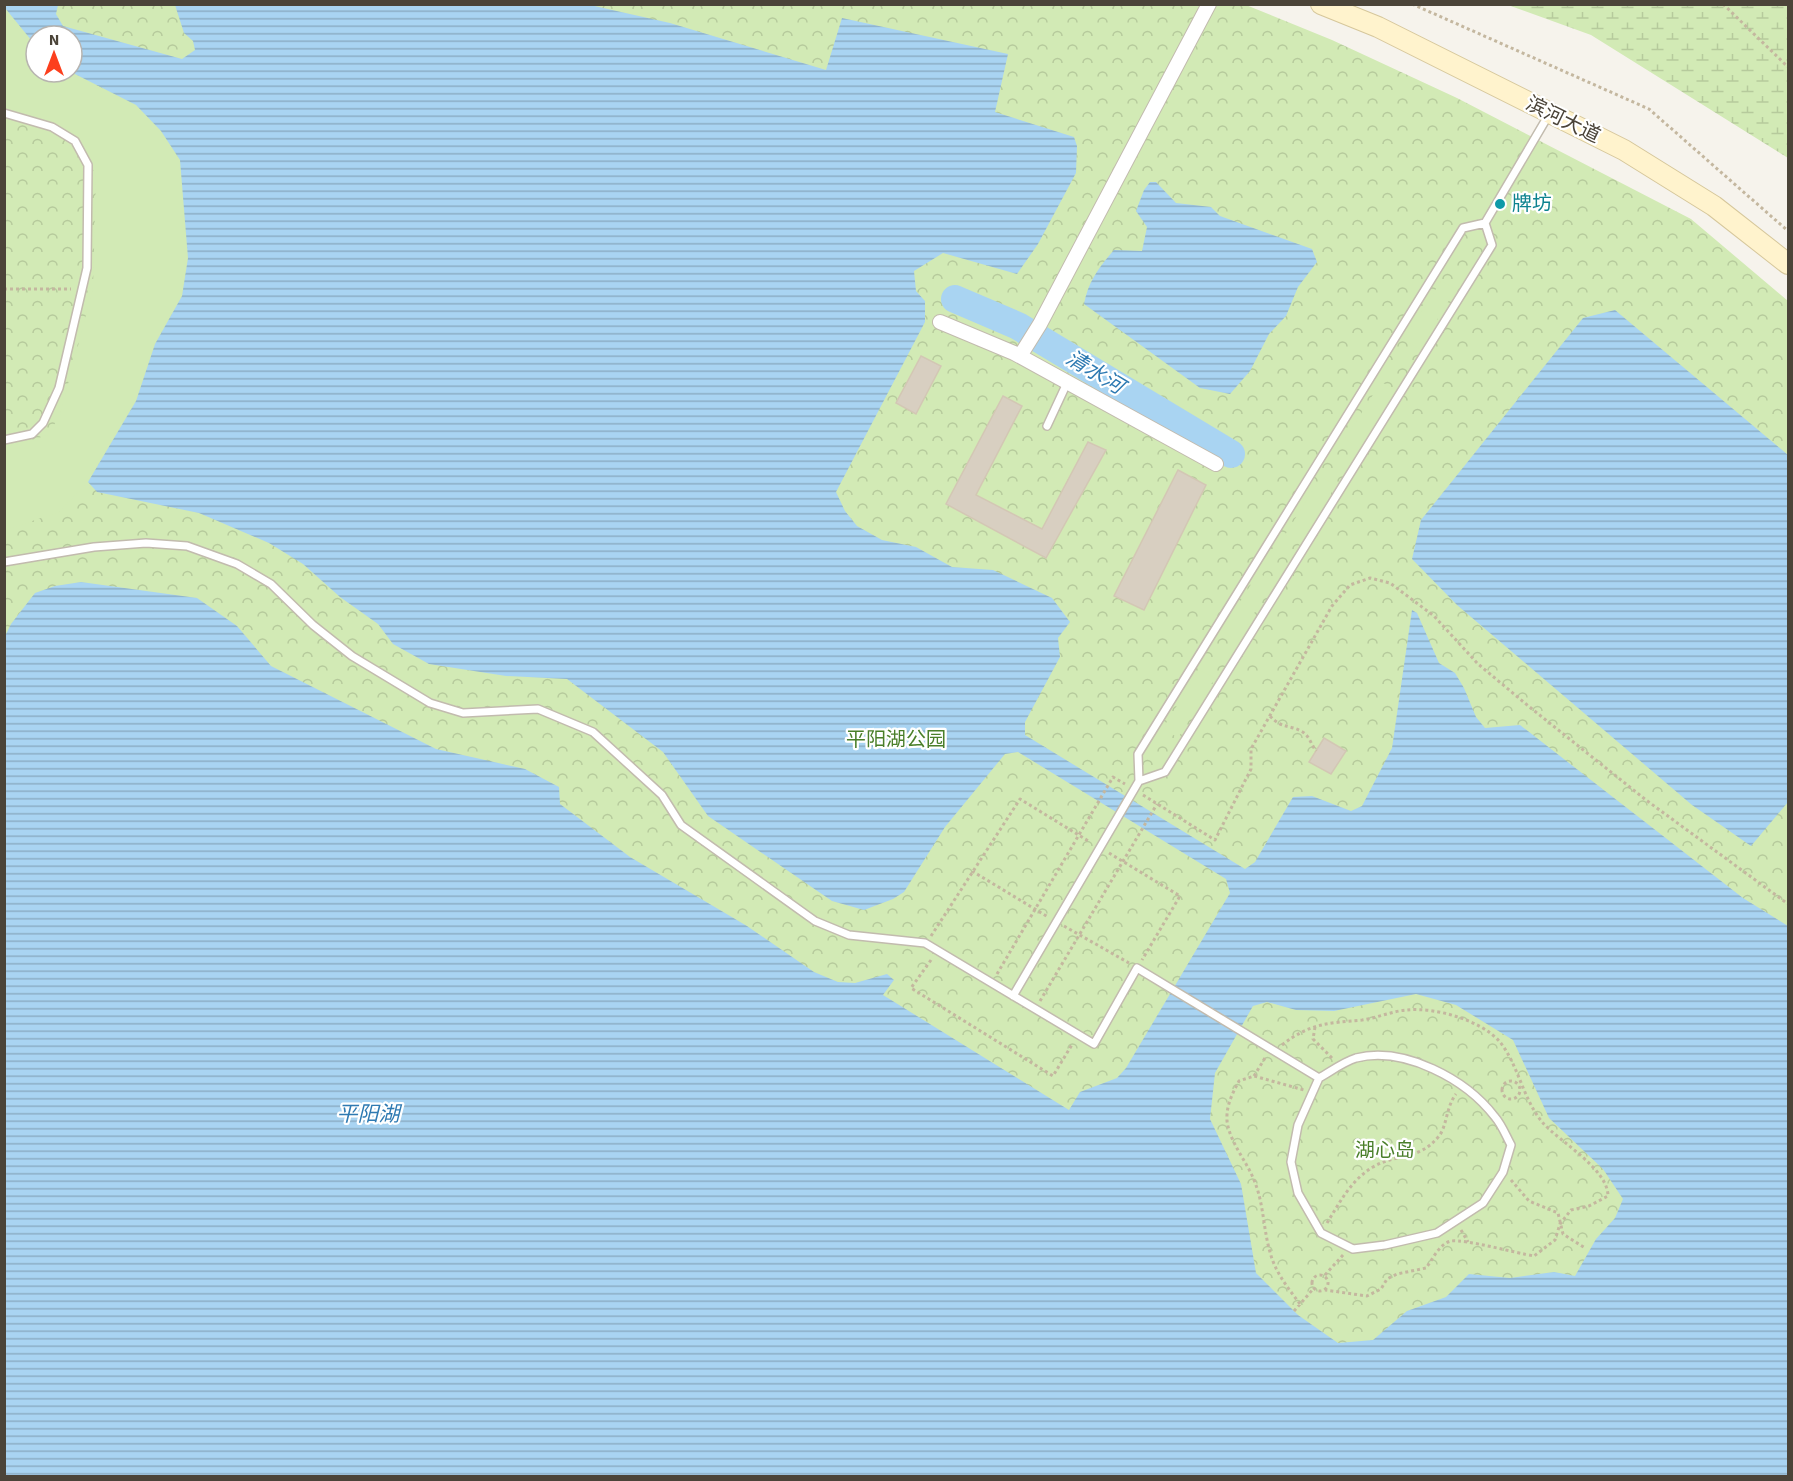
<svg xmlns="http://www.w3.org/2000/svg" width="1793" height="1481" font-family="'Source Sans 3','Noto Sans SC',sans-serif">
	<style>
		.forest { fill: url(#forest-crowns); fill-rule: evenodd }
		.wetland { fill: url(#wetland-marsh) }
		.garden { fill: #d2eab5 }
		.water { fill: url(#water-rules); fill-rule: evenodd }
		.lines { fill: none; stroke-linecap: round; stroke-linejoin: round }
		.river { stroke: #a9d4f2; stroke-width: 28 }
		.building { fill: #d8cfc1; stroke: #d3c7b4; stroke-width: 1.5 }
		.lane-casing { stroke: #c2bbae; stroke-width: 10 }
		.street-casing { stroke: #c2bbae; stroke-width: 16 }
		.secondary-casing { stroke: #d6c79b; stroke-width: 22 }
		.path { stroke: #c4b79f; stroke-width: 3; stroke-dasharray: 3 3; stroke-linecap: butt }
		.lane { stroke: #fff; stroke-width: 7 }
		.street { stroke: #fff; stroke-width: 14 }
		.secondary { stroke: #fff3cd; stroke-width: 20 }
		.culture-dot { fill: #0f9aa8; stroke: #fff; stroke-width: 2 }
		.labels { text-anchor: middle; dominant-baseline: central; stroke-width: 4.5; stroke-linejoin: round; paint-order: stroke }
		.street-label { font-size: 20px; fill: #4b4439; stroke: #fff }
		.culture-label { font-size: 20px; fill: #0d838f; stroke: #fff; text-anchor: start }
		.park-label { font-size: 20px; fill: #4a7f2a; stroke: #fff }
		.water-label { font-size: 21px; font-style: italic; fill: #2e7ab2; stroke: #fff }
	</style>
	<defs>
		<pattern id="forest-crowns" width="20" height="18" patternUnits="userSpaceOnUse" patternTransform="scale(1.5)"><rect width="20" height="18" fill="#d2eab5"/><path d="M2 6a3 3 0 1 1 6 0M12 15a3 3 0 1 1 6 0" fill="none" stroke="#b6ca9c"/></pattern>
		<pattern id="wetland-marsh" width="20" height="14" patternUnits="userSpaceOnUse" patternTransform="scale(1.5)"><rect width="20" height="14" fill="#d2eab5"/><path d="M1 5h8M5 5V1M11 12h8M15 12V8" fill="none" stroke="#b6ca9c"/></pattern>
		<pattern id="water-rules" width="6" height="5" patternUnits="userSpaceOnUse" patternTransform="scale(1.5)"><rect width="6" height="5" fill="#a9d4f2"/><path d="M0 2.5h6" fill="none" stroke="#8caec5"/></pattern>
	</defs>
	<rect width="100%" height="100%" fill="#f6f3ec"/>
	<path class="forest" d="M5,5H1246L1332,40L1457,98L1691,219L1788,301V1476H5ZM36,36H72V72H36Z"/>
	<path class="wetland" d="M1508,5H1788V158L1591,35Z"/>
	<path class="garden" d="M17,21L36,46V72H71L135,105L161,131L180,160L188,259L182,296L155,344L136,401L88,482L59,512L5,530L4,448L48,435L60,415L93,288L96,176L76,134L5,108V29Z
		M1441,281L1456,289L1419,349L1404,339Z
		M1381,382L1397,390L1360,449L1345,439Z
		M1321,477L1336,485L1300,545L1285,535Z
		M1258,573L1274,581L1237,641L1222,631Z
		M1199,670L1215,678L1178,738L1163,728Z"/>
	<path class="water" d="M5,5H58L56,14L63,26L182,59L195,50L193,41L184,33L175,5H590L670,23L826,70L842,18L1008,54L995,112L1074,137L1077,146L1076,173L1038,244L1017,274L943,253L914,271L916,291L925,301V322L836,492L845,511L857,526L882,540L916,547L952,567L993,570L1052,598L1070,622L1058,638L1060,657L1025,722V735L1245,869L1255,862L1293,797L1312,796L1351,811L1362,806L1392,748L1412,610L1417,613L1439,663L1455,673L1464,688L1476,717L1485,728L1520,725L1743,898L1788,926V1476H5L4,638L11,624L35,593L55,586L81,582L197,598L237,626L271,666L436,749L525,769L559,787L560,804L630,857L747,926L814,972L838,982L855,983L887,974L894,980L883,995L1069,1110L1080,1092L1117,1078L1126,1068L1230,893L1226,879L1018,752L1005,754L945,827L904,892L893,899L864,910L832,901L708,816L663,752L567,679L506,676L429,664L393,644L378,624L340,597L303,564L269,543L199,513L97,492L88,482L136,401L155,344L182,296L188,258L180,160L161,131L136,105L71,72L72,36H36V46L5,8ZM1416,994L1456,1005L1513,1040L1549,1118L1603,1169L1623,1199L1615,1218L1596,1239L1575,1276L1554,1272L1510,1278L1469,1274L1446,1297L1407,1311L1373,1340L1338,1343L1298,1315L1256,1273L1241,1184L1210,1119L1215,1073L1253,1006L1267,1002L1296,1010L1334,1011Z
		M1150,182H1156L1176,203L1211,207L1220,216L1312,249L1317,262L1298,287L1286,316L1269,334L1250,371L1230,394L1200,388L1084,304C1088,282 1099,267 1114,250L1142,251L1147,227L1136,211L1144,190Z
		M1615,310L1788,455V802L1751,846L1692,805L1457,605L1412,559L1421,520L1583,318Z"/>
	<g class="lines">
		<path class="river" d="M955,299L1018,326L1231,454"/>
	</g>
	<path class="building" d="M921,356L941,366L916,414L896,403Z
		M1003,396L1022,406L976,495L1042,529L1088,442L1106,450L1046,558L946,504Z
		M1178,470L1206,485L1144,610L1114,596Z
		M1324,738L1346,751L1331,774L1309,762Z"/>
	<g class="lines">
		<defs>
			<path id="lane" d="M4,113L52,127L75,141L88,165L87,268L59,388L43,423L32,434L4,440
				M1047,426L1067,383
				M4,562L94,547L146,543L187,546L237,564L271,584L313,625L352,656L430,703L463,713L538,709L593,732L662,795L681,825L815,921L849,935L925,943L1094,1044L1137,968L1319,1078C1330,1072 1343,1062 1356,1058C1404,1046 1466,1079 1495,1117C1502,1125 1506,1136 1511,1145L1503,1172L1483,1203L1437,1233L1385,1245L1353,1249L1321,1233L1298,1193L1291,1162L1298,1125L1319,1078
				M1139,781L1165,772L1492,245L1485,223
				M1013,996L1139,781L1138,754L1463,228L1485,223L1548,116"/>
			<path id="street" d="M940,322L1014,353L1216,464
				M1020,356L1040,324L1209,4"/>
			<path id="secondary" d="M1321,4L1378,27L1624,150L1714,206L1788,264"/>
		</defs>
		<use href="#lane" class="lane-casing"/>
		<use href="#street" class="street-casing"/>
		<use href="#secondary" class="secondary-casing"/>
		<path class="path" d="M1412,4L1649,109L1788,231
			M1723,4L1788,67
			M4,289H71
			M1270,716C1282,729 1287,724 1301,731C1309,735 1311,744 1316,751
			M1143,795L1215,840L1251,769V749L1332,606L1350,585L1370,578L1390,583L1434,616L1478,664L1532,709L1646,800L1788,904
			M1109,853L1180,896L1142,960
			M972,871L1048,917
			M1064,926L1129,963
			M931,936L1020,799L1090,842
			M931,960L911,988L1053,1076L1073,1043
			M997,974L1113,777L1125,784
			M1040,1001L1157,804
			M1315,1027L1313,1039L1333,1059
			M1282,1045C1310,1023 1329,1023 1362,1020C1377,1018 1392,1011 1407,1010C1435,1007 1481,1020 1500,1042C1519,1066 1523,1100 1543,1123C1560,1142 1608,1169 1608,1196L1589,1206L1571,1210L1560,1224L1555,1240L1534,1256C1516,1253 1465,1239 1451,1241C1439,1244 1433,1259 1426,1268L1397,1274L1387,1279L1381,1289L1367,1296L1325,1290
			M1254,1076L1265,1058
			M1502 1090a9 9 0 1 1 18 0a9 9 0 1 1-18 0Z
			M1511,1180L1529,1201L1558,1213L1563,1234L1585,1248
			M1327,1223C1340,1202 1351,1180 1373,1167C1397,1153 1419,1161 1439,1136C1447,1126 1446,1107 1456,1094
			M1461,1230L1468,1242
			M1312 1283a8 8 0 1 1 16 0a8 8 0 1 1-16 0Z
			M1325,1275L1343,1255
			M1300,1304C1288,1288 1275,1272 1270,1252C1263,1228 1264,1204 1254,1180C1246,1160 1230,1143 1227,1121C1226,1106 1232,1094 1239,1081L1254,1076L1304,1090
			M1294,1311L1314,1288"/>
		<use href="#lane" class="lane"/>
		<use href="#street" class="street"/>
		<use href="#secondary" class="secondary"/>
	</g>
	<circle class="culture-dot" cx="1500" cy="204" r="6"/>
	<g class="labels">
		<g class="street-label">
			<text transform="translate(1563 120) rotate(26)">滨河大道</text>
		</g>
		<g class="culture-label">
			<text x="1512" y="204">牌坊</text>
		</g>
		<g class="park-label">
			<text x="896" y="740">平阳湖公园</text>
			<text x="1385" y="1151">湖心岛</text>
		</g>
		<g class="water-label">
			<text transform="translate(1095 372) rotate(31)">清水河</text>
			<text x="368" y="1114">平阳湖</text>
		</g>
	</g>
	<rect width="1793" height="1481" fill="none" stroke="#4b4439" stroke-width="12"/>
	<g transform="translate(54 54)"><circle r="28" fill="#ffffff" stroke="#b7b4b0" stroke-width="1.5"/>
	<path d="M0-4.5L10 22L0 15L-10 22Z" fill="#fc3f1d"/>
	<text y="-9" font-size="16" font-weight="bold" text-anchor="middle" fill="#4b4439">N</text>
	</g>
</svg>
